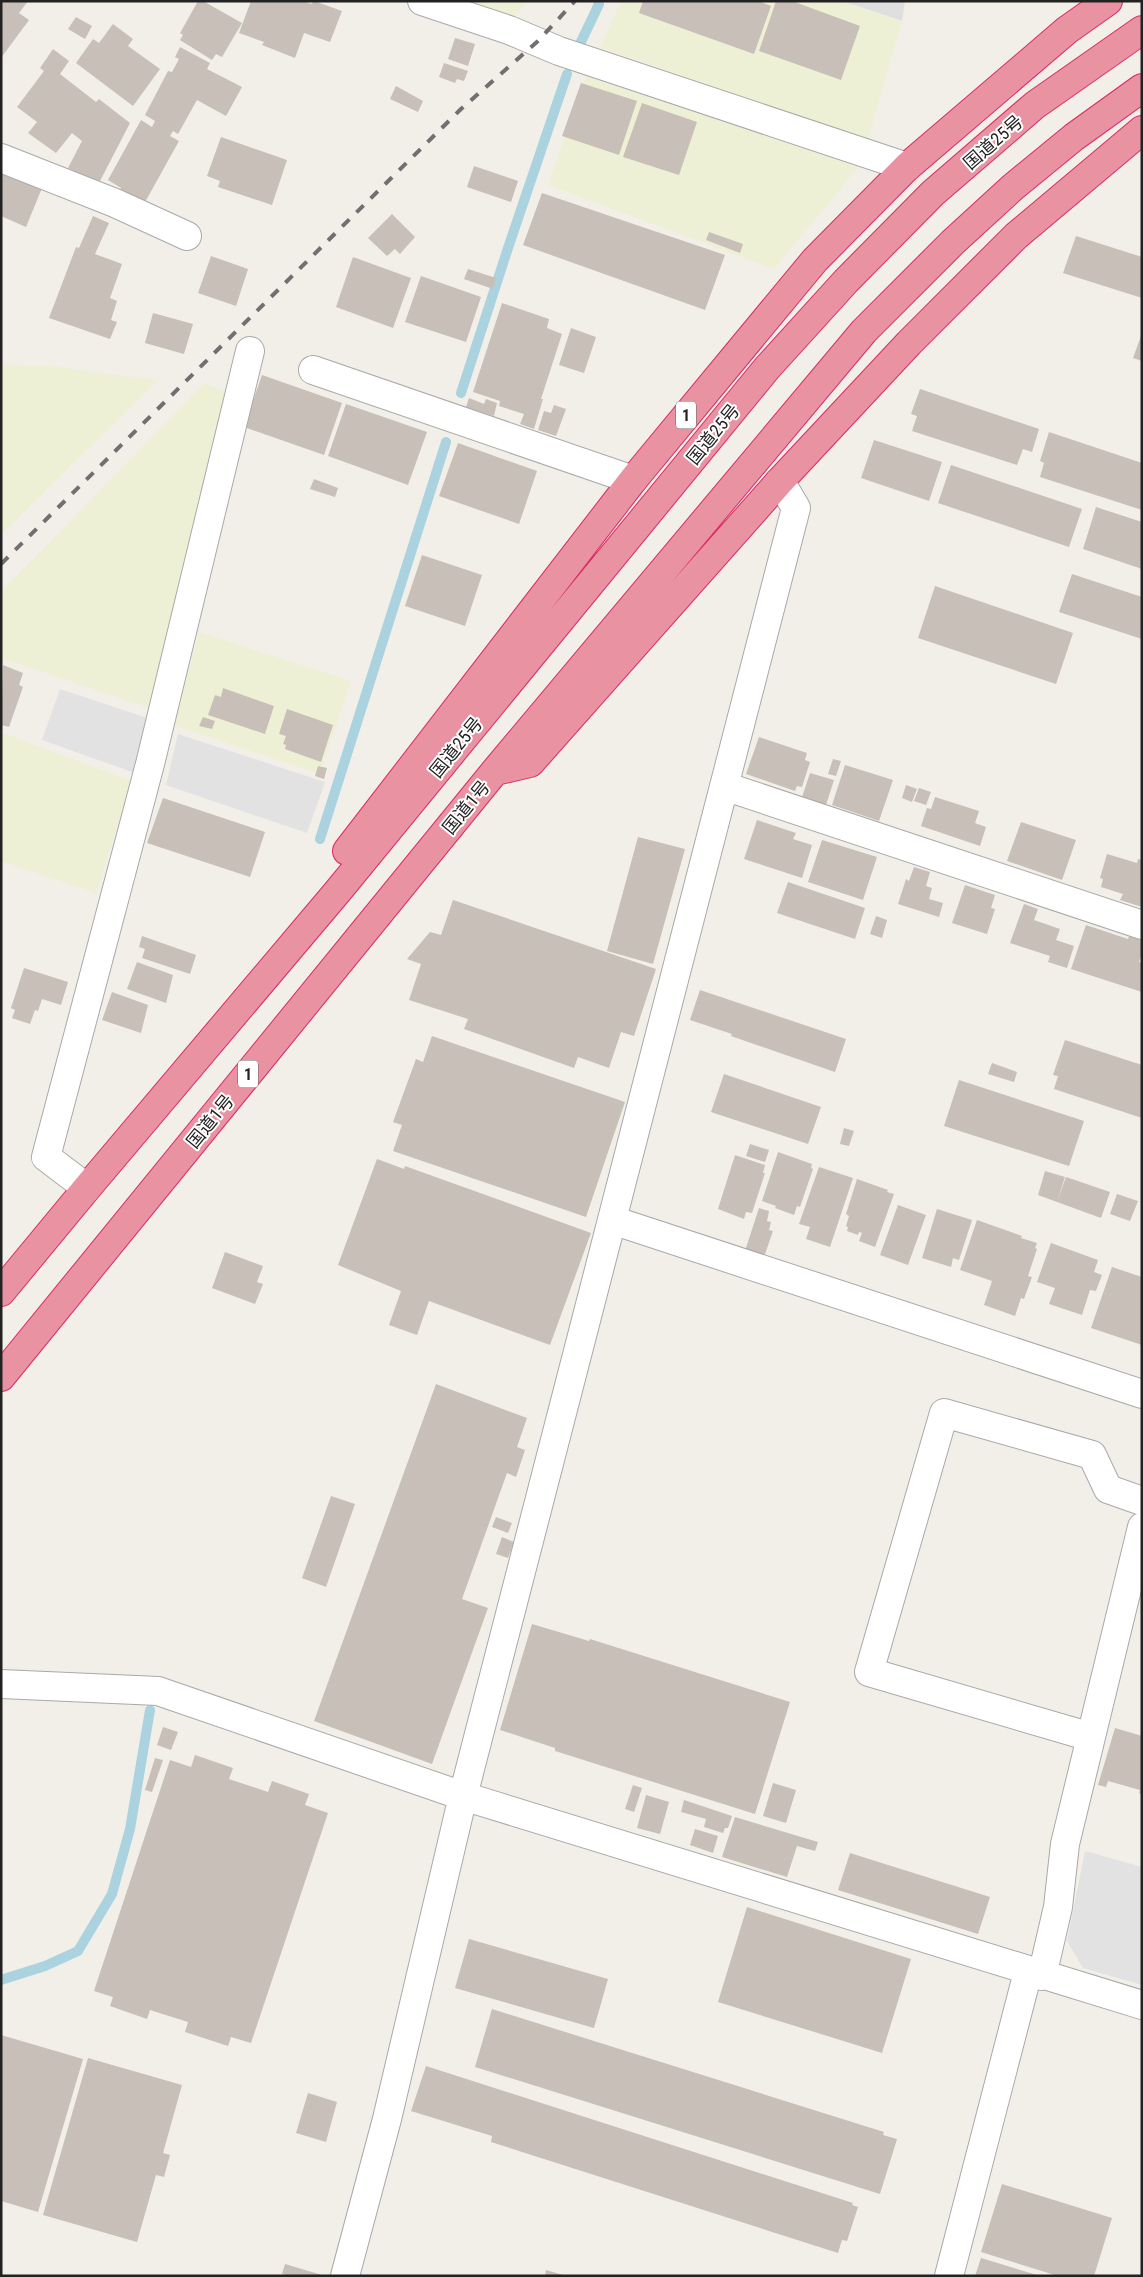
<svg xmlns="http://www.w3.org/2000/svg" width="1143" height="2277" font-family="'Roboto Condensed','Noto Sans JP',sans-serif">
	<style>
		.residential { fill: #e0dfdf }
		.farmland { fill: #eef0d5 }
		.parking { fill: #e2e2e2 }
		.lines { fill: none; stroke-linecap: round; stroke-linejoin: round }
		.stream { stroke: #aad3df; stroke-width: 10 }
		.building { fill: #c7bfb8 }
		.minor-casing { stroke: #a9a9a9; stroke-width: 30 }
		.highway-casing { stroke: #dc2a67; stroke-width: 30 }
		.minor { stroke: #fff; stroke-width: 28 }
		.highway { stroke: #e892a2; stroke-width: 28 }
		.rail { stroke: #707070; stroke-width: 4; stroke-dasharray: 10 10; stroke-linecap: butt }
		.labels { text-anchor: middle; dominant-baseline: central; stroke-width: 4; stroke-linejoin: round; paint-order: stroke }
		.shield { fill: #fff; stroke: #646464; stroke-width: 1 }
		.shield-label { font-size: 16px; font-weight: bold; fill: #222 }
		.street-label { font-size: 18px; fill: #222; stroke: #fff }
	</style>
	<rect width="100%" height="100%" fill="#f2efe9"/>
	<path class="residential" d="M842,1H905L902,21Z"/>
	<path class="farmland" d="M471,1H528L514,17Z
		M621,1H842L902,21L868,140L600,47Z
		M588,70L861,164L774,269L548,185Z
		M1,364L53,366L158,380L1,535Z
		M204,383L231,394L152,709L1,658V592Z
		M200,632L351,681L320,774L173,725Z
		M1,732L132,781L96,893L1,861Z"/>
	<path class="parking" d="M60,689L150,719L135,773L42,740Z
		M178,734L325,782L307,833L166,785Z
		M1085,1851L1142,1867V1985L1083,1968L1067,1941Z"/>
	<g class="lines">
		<path class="stream" d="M579,46L599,4L598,1
			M461,393L508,248L567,74
			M320,839L446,442
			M1,1980L45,1966L78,1951L112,1894L130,1829L150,1710"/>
	</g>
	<path class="building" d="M1,1H28L19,13L29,20L1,58Z
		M198,1H203L242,23L222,57L216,54L212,60L180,40L183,35L180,33Z
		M251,1H304L311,4L314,1L342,11L330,42L304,33L295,58L262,45L264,42L239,33Z
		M643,1H758L771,6L754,54L639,13Z
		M776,1H792L860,26L841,80L759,51Z
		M76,17L92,26L85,39L68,29Z
		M113,24L133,39L128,46L160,69L133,106L76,63L93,39L99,43Z
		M455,38L475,44L468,66L448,59Z
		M180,47L210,63L207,69L242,87L226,116L197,100L178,134L173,131L170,136L179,141L144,204L120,191L121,188L108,180L141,120L152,127L155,121L145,115L168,71L172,72L179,59L175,57Z
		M53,49L69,61L60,74L96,102L99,99L130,123L99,183L68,168L82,141L72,133L56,153L28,133L37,122L17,107L44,71L40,68Z
		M444,63L468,71L464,81L457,79L455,83L439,77Z
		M581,83L637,101L619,155L562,136Z
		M396,86L423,101L418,112L390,99Z
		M642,103L697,122L679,175L623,157Z
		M221,137L287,160L272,205L218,187L220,181L207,176Z
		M474,166L518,181L511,202L467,187Z
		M1,172L42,188L26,227L1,216Z
		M542,193L725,255L705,310L523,245Z
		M392,214L415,237L400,254L395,249L387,256L368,238Z
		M93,216L109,223L95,254L122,264L110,298L117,301L111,320L117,322L110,339L49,318L76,247L79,248Z
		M709,232L743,244L740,253L706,240Z
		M1076,236L1142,257V298L1063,273Z
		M211,256L248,269L236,306L198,293Z
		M353,257L411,278L393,328L336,307Z
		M468,269L496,278L493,289L464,279Z
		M421,276L481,297L466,342L405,322Z
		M502,303L549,319L547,328L562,334L541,399H543L534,429L520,424L524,414L499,406L500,401L473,392Z
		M153,313L193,324L184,354L145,343Z
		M571,328L596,337L584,373L559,365Z
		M1142,333V361L1133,358Z
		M262,375L342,403L324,455L244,427Z
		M920,389L1039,429L1032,452L1023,449L1017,465L912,431L917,416L911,414Z
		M469,398L484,404L486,399L497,403L494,416L466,407Z
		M346,404L427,432L408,485L328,456Z
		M554,405L566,409L556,436L538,430L544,411L551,413Z
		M1049,432L1142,463V510L1040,477L1044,463L1040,461Z
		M874,440L942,462L929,501L861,478Z
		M458,443L537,471L519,524L439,496Z
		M951,465L1082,509L1069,547L938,503Z
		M314,479L338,488L335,497L310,489Z
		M1096,507L1142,522V569L1083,549Z
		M422,555L482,575L465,626L405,606Z
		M1072,574L1142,597V639L1059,612Z
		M935,586L1073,633L1056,684L918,638Z
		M3,665L23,673L19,685L23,687L9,727L1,725Z
		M223,688L274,706L265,734L208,715L215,695L221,697Z
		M287,709L333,725L321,762L285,749L286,745L283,744L286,736L279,734Z
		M203,717L215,721L212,729L199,726Z
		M759,737L807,753L805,760L810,762L802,787L797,786L795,791L746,774Z
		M833,759L841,761L836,776L828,774Z
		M845,765L893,780L879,821L832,805Z
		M318,766L327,768L324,779L315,776Z
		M810,773L834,780L826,805L802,797Z
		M906,785L917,789L912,802L902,798Z
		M919,788L931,792L926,805L914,801Z
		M935,797L979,811L975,823L986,827L980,846L921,826L927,808L931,809Z
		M163,798L265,832L250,877L147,843Z
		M757,820L796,833L793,839L812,845L802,878L744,859Z
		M1021,822L1076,840L1062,880L1007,861Z
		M638,837L685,849L653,964L607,951Z
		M822,840L877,857L863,900L808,882Z
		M1107,854L1137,863L1138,859L1142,860V907L1120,900L1123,894L1101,887L1103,879L1100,878Z
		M914,867L930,872L926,886L932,888L929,899L943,903L939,917L898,904L906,879L909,881Z
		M788,882L865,908L855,939L777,913Z
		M965,885L995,895L991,908L995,909L987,934L952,923Z
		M453,900L656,969L634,1036L621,1032L609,1068L578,1057L574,1068L464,1029L468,1019L409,1000L421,964L407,959L430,932L441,935Z
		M1024,904L1038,909L1034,920L1060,929L1056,940L1074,946L1067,968L1048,962L1050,956L1010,943Z
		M876,916L887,920L882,938L870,934Z
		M1086,925L1128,939L1129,936L1142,940V954L1139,962L1142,963V992L1071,969Z
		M142,936L196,955L190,974L142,958L145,949L139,947Z
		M137,962L173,975L166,1003L127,989Z
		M24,968L68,982L61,1005L42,999L38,1011L35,1010L30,1024L12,1018L15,1010L11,1008Z
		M700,990L846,1039L835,1072L731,1036L732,1034L690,1020Z
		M112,992L148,1005L141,1033L102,1020Z
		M432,1036L625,1102L586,1217L393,1151L402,1125L393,1122L416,1059L423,1062Z
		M1065,1040L1142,1065V1118L1054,1089L1058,1076L1053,1075Z
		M992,1063L1017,1072L1014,1082L988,1074Z
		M724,1074L821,1107L808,1144L711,1112Z
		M959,1080L1084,1121L1069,1166L944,1126Z
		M844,1128L854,1131L849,1146L840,1144Z
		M750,1144L769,1150L765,1162L746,1156Z
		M778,1152L812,1164L811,1168L813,1169L800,1207L797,1206L794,1215L775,1208L776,1206L762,1201Z
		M735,1155L765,1165L763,1173H765L752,1213L746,1212L744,1219L718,1209Z
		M377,1159L404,1169L405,1166L591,1233L550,1345L429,1301L417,1335L389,1325L401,1291L338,1265Z
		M819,1167L853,1178L830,1247L806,1239L810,1227L799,1224Z
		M1045,1171L1065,1177L1057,1202L1038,1195Z
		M1066,1177L1110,1192L1101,1218L1057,1202Z
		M857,1179L888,1190L887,1192L894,1194L875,1247L859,1241L862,1233L859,1232L858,1235L847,1231L848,1227L846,1226L849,1216L846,1214Z
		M1117,1194L1138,1201L1130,1221L1110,1214Z
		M898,1205L926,1215L908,1265L880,1255Z
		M759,1208L769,1211L767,1221L771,1222L769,1230L773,1231L764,1257L745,1251Z
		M937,1209L972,1220L959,1260L953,1258L951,1267L922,1258Z
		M977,1220L1022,1236L1021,1238L1037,1243L1035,1248L1037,1249L1028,1276L1032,1277L1024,1299L1021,1298L1015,1316L984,1305L992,1281L960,1270Z
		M1051,1243L1098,1260L1094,1272L1102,1275L1096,1291L1090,1290L1082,1315L1049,1304L1055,1288L1037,1282Z
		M225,1252L263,1266L257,1282L263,1284L255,1304L212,1288Z
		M1112,1267L1142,1277V1345L1091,1328Z
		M436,1384L527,1418L517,1447L525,1450L516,1477L507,1473L462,1599L488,1608L432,1764L314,1721Z
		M331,1496L355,1504L326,1587L302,1578Z
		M496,1517L512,1523L508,1533L492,1527Z
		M502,1537L514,1542L508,1558L496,1554Z
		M532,1624L589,1641L590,1639L790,1702L755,1814L555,1751V1748L500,1730Z
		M163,1727L178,1732L171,1750L157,1745Z
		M1115,1728L1142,1736V1794L1139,1793L1140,1790L1108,1781L1106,1787L1098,1785Z
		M195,1755L233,1768L229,1779L268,1792L272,1781L309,1794L305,1805L328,1813L251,2043L231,2037L228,2046L185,2032L188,2022L150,2010L147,2019L110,2006L113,1997L94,1991L170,1760L191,1767Z
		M155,1758L163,1760L152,1792L145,1790Z
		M773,1783L796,1790L786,1823L763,1816Z
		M633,1785L642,1788L634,1812L625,1809Z
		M646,1795L669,1802L660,1834L637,1828Z
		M684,1800L732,1816L728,1828H725L723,1833L704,1827L706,1819L681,1812Z
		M735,1817L818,1842L815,1851L797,1846L787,1877L722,1857Z
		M695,1829L718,1836L713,1853L690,1845Z
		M850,1853L990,1897L978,1934L838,1890Z
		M747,1907L911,1959L882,2053L718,2002Z
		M469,1939L608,1979L594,2028L455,1988Z
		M492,2009L884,2132L883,2135L897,2139L880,2194L475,2067Z
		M1,2035L83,2059L38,2212L1,2201Z
		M88,2058L182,2085L163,2153L170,2155L164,2177L156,2175L137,2242L43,2215Z
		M426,2066L853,2203L852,2205L858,2207L847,2241L842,2240L838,2253L491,2142L492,2136L411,2111Z
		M308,2093L337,2102L326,2142L296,2133Z
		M1002,2184L1112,2218L1094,2276H1058L981,2252Z
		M981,2258L1037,2275V2276H975Z
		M285,2264L322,2275V2276H289L282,2274Z
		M546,2270L563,2275V2276H545Z"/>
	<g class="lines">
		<defs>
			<path id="minor" d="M422,1L509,30L559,51L907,167
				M1,158L115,203L187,236
				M313,370L633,480
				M724,786L1142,925
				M87,1188L46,1157L150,764L250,351
				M612,1220L1142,1394
				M1,1684L158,1691L463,1796L1142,2005
				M1091,1737L869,1672L944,1413L1092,1455L1108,1489L1142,1501
				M1042,1976L1058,1907L1065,1844L1142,1527
				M345,2276L387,2119L463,1796L796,508L780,481
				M949,2276L1028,1972"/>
			<path id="highway" d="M495,771L530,763L780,481L909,343L1016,236L1142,130
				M347,851L633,480L815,260L907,167L1067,30L1108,1
				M1,1292L87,1188L338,891L767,368L846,281L933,193L1035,105L1142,30
				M1,1377L495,771L864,331L953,242L1013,187L1074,137L1142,88"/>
		</defs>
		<use href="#minor" class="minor-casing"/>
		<use href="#highway" class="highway-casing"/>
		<use href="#minor" class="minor"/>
		<use href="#highway" class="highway"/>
		<path class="rail" d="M1,564L461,109L538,41L575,1"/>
	</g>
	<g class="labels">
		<g class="shield">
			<rect x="676" y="401.5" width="20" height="27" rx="4"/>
			<rect x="238" y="1060.5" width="20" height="27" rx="4"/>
		</g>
		<g class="shield-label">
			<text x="686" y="415">1</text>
			<text x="248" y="1074">1</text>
		</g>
		<g class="street-label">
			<text transform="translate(993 142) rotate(-41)">国道25号</text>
			<text transform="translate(713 434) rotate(-51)">国道25号</text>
			<text transform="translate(456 747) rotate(-51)">国道25号</text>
			<text transform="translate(466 807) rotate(-51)">国道1号</text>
			<text transform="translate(210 1121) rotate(-51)">国道1号</text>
		</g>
	</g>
	<rect width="1143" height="2277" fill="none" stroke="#222222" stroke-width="5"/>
</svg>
